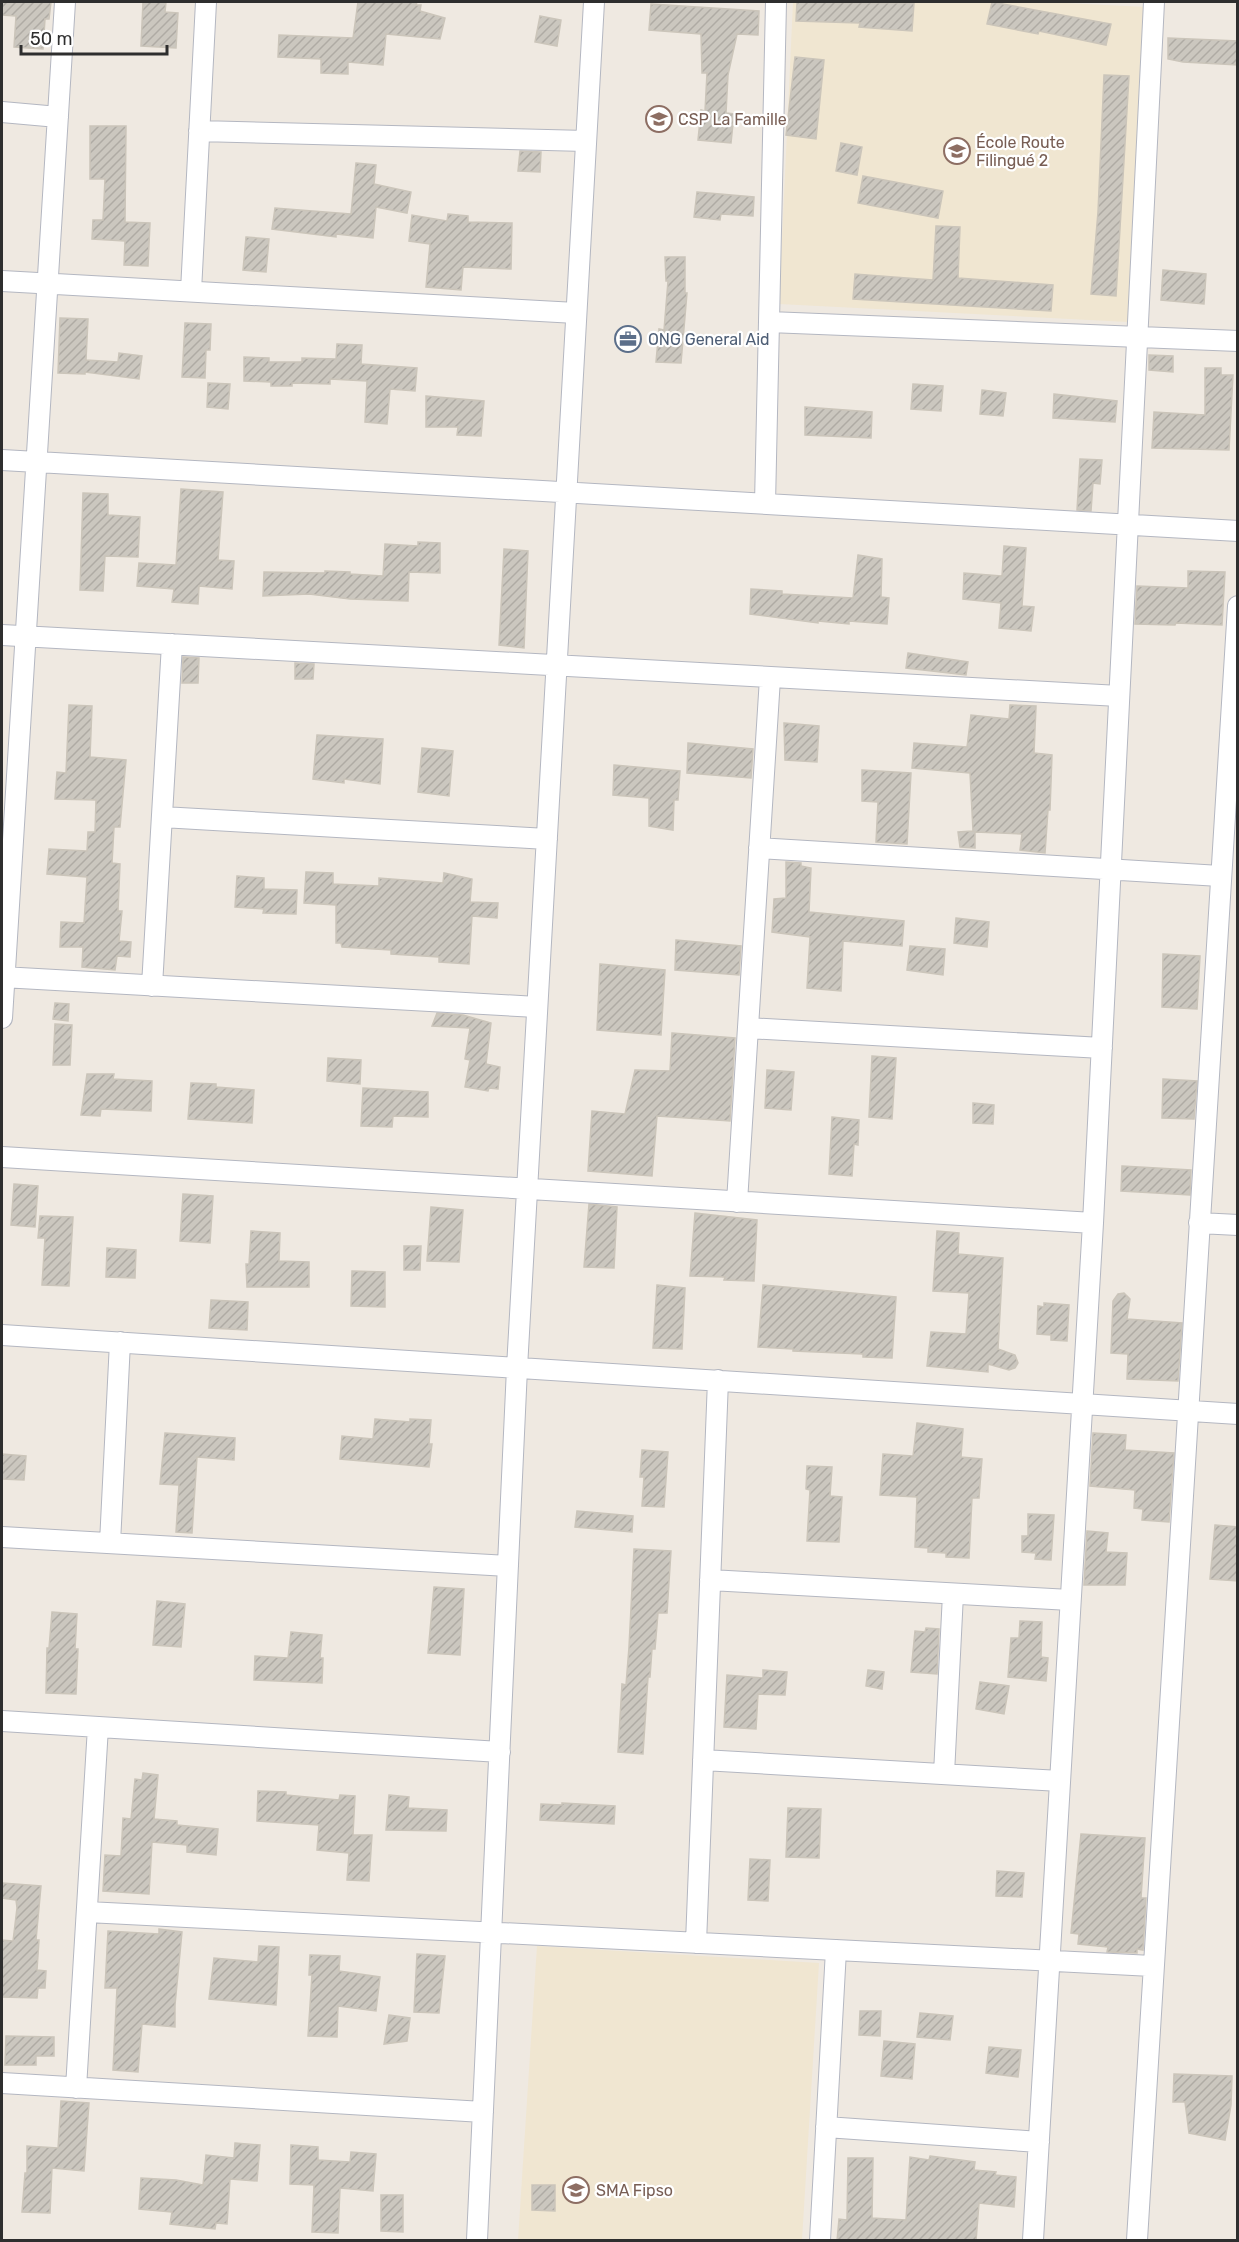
<svg xmlns="http://www.w3.org/2000/svg" width="1239" height="2242" font-family="Rubik,sans-serif">
	<style>
		.education { fill: #f0e6d1 }
		.building { fill: url(#building-hatch); stroke: #cbc5ba; stroke-width: 1.5 }
		.lines { fill: none; stroke-linecap: round; stroke-linejoin: round }
		.street-casing { stroke: #b4b7c1; stroke-width: 22 }
		.street { stroke: #fff; stroke-width: 20 }
		.labels { text-anchor: middle; dominant-baseline: central; stroke-width: 4.5; stroke-linejoin: round; paint-order: stroke }
		.education-label { font-size: 16px; fill: #785e54; stroke: #fff; text-anchor: start }
		.service-label { font-size: 16px; fill: #4e5e75; stroke: #fff; text-anchor: start }
	</style>
	<defs>
		<pattern id="building-hatch" width="6" height="6" patternUnits="userSpaceOnUse" patternTransform="scale(1.5)"><rect width="6" height="6" fill="#cbc7bf"/><path d="M-1 1l2-2M0 6l6-6M5 7l2-2" fill="none" stroke="#afaba4"/></pattern>
	</defs>
	<rect width="100%" height="100%" fill="#efe9e1"/>
	<path class="education" d="M793,2H1045L1146,7L1128,322L779,304Z
		M537,1946L819,1963L802,2240H518Z"/>
	<path class="building" d="M2,2H51L49,19H45L43,49L14,47L16,16L2,15Z
		M143,2H166L165,12L178,13L176,48L141,46Z
		M358,2H417L416,5H421L420,11L445,18L440,39L386,34L383,65L348,62V74L321,73V59L278,57L279,35L353,38Z
		M797,2L914,3L912,31L859,27L860,23L796,21Z
		M992,2L1111,24L1106,45L1039,31L1038,34L987,24Z
		M651,4L759,11L758,35L737,34L728,75L726,113L734,114L731,143L698,140L701,110L705,111L707,73H702L701,34L649,30Z
		M540,16L561,20L557,46L535,42Z
		M1168,38L1238,41V65L1183,62L1168,59Z
		M795,57L824,60L816,139L786,135Z
		M1104,75L1129,76L1116,296L1091,294L1098,212Z
		M90,126H126L125,222L150,223L148,266L124,265L125,241L92,239L93,220H103L105,179H90Z
		M841,143L862,147L857,175L836,171Z
		M520,151L541,152L540,172L518,171Z
		M356,163L376,165L374,184L411,192L407,213L376,207L373,238L336,234V237L272,229L275,208L351,214Z
		M863,176L943,191L938,218L858,203Z
		M697,192L754,197L753,216L721,214L720,220L694,217Z
		M448,214L468,216V222L512,223L511,269L463,267L461,290L426,287L430,244L409,241L412,215L447,221Z
		M936,226L960,227L958,278L1053,285L1051,311L853,299L855,274L933,280Z
		M246,237L269,239L266,272L243,270Z
		M665,257H685V293H687L681,363L656,362L659,329L664,330L668,281H666Z
		M1163,270L1206,274L1204,304L1161,300Z
		M60,318L88,319L86,360L118,362L119,353L142,356L139,379L85,372V374L58,373Z
		M185,323L211,324L210,350H206L205,378L182,377Z
		M337,344L362,345L361,364L417,368L415,391L390,389L387,424L365,422L367,381L330,379V384L292,383V386H271V382L244,381V357L269,358V362H302V358L336,359Z
		M1149,355L1173,356V372L1149,370Z
		M1205,368H1221V375H1233L1229,450L1152,448L1154,412L1205,415Z
		M208,383L230,384L228,409L207,407Z
		M913,384L943,386L941,411L911,409Z
		M982,390L1006,393L1003,416L980,414Z
		M1054,394L1117,401L1115,422L1053,418Z
		M426,396L484,401L481,436L457,435L458,427H426Z
		M805,407L872,412L871,438L805,435Z
		M1080,459L1102,460L1100,484L1093,483L1091,511L1077,510Z
		M181,489L223,492L218,560L234,561L232,589L199,586L198,604L172,602L174,589L137,586L139,563L176,565Z
		M83,493L108,494V515L140,517L138,557L105,556L103,591L80,590Z
		M418,542L440,543V573L409,572L408,601L350,599L309,594L263,596L264,572L325,573V571L350,572V574L383,576L385,544L418,546Z
		M1004,546L1026,548L1022,606L1034,607L1031,631L999,628L1001,603L963,599L964,573L1002,576Z
		M504,549L528,551L524,648L499,645Z
		M858,555L882,559L881,597L889,598L887,624L849,621V624L818,621V623L750,614L751,589L782,591V594L853,598Z
		M1188,571L1225,572L1222,625L1176,623L1175,625L1135,624L1137,586L1188,588Z
		M908,653L968,662L966,675L906,668Z
		M183,657L199,658L198,683H182Z
		M295,663L314,664L313,679H295Z
		M69,705L92,706L90,757L126,760L120,827H114L112,863L120,864L118,911H122L119,941L131,942L130,957L117,956L115,970L82,967L83,947H60L61,922L84,923L87,877L47,874L49,849L87,851L88,832H95L96,800L55,799L57,772L66,773Z
		M1010,705L1036,706L1034,753L1052,755L1050,810H1048L1045,853L1020,850L1022,834L975,832V848L960,847L958,832L973,831L970,773L912,768L914,743L967,747L971,715L1009,719Z
		M784,723L819,726L817,762L785,760Z
		M317,735L383,739L380,784L344,779V783L313,779Z
		M688,743L753,749L751,778L687,773Z
		M422,748L453,751L449,796L418,792Z
		M614,765L680,771L678,800H674L673,830L649,826V798L613,795Z
		M862,770L911,773L907,844L876,842L878,802L862,801Z
		M786,862L801,863V866L811,868L809,912L904,921L902,946L843,941L841,991L807,988L810,937L772,932L774,899L786,898Z
		M306,872L333,873V884L379,886V878L443,883L444,873L472,879L470,902L498,903L497,918L472,916L469,964L439,962V957L391,954V950L342,947L341,943H336V905L304,903Z
		M237,876L264,878V889L297,890L296,914L263,913L264,909L235,907Z
		M956,918L989,922L987,947L954,943Z
		M676,940L741,946L739,975L675,970Z
		M910,946L945,949L943,975L907,970Z
		M1163,954L1200,956L1197,1009L1162,1007Z
		M600,964L665,970L661,1035L597,1030Z
		M55,1003L69,1004L68,1021L53,1019Z
		M437,1013L463,1015L491,1023L486,1064L500,1067L498,1089L489,1088L488,1091L465,1087L470,1060L465,1059L470,1028L432,1026Z
		M55,1024L72,1025L70,1065H53Z
		M672,1033L735,1038L730,1121L657,1116L652,1176L588,1171L592,1111L625,1114L635,1070L670,1071Z
		M872,1056L896,1058L892,1119L869,1117Z
		M328,1058L361,1060L360,1084L327,1081Z
		M767,1070L794,1072L791,1110L765,1108Z
		M87,1074H114L113,1079L152,1081L151,1111L101,1109L100,1116L81,1115Z
		M1163,1079L1197,1081L1194,1119L1162,1118Z
		M191,1083L216,1084V1087L254,1090L252,1123L188,1119Z
		M363,1088L428,1092V1117L393,1116L392,1127L361,1126Z
		M973,1103L994,1105L993,1124L973,1123Z
		M832,1117L859,1120L858,1145L854,1144L852,1176L829,1174Z
		M1122,1166L1191,1170L1190,1195L1121,1191Z
		M14,1184L38,1186L35,1227L11,1225Z
		M183,1194L213,1196L210,1243L180,1241Z
		M589,1204L617,1207L614,1268L584,1267Z
		M431,1207L463,1210L459,1262L427,1261Z
		M695,1213L757,1220L754,1281L724,1280L725,1277L690,1276Z
		M40,1216L73,1217L69,1286L42,1285L45,1238H38Z
		M251,1231L280,1233L279,1261L309,1262V1287H247L246,1264H249Z
		M937,1231L959,1233L958,1254L1003,1258L998,1349L1015,1355L1018,1363L1015,1368L1009,1370L988,1364V1372L927,1366L931,1332L966,1334L969,1293L933,1291Z
		M404,1246H421L420,1270H404Z
		M107,1248L136,1250L135,1278L106,1277Z
		M352,1271L385,1272V1307L351,1306Z
		M657,1285L685,1288L682,1349L653,1348Z
		M763,1285L896,1297L892,1358L863,1357V1354L793,1351V1349L758,1347Z
		M1124,1293L1130,1299L1127,1319L1182,1323L1178,1381L1127,1379L1128,1354L1111,1353L1113,1301L1118,1294Z
		M211,1300L248,1302L247,1330L209,1328Z
		M1044,1303L1069,1305L1067,1341L1051,1340V1335L1037,1334L1038,1306L1044,1307Z
		M375,1419L410,1422V1419L431,1420L429,1444H432L429,1467L340,1459L342,1436L373,1439Z
		M917,1423L963,1429L961,1457L982,1459L979,1498H972L969,1558L946,1557V1553L928,1552V1548L915,1547L917,1497L880,1495L883,1454L913,1456Z
		M165,1433L235,1438L234,1460L197,1457L192,1533L176,1532L179,1485L160,1484Z
		M1093,1433L1126,1435L1125,1450L1174,1453L1169,1522L1142,1520L1143,1509L1134,1508L1135,1490L1090,1486Z
		M642,1450L668,1452L664,1507L642,1506L644,1477H640Z
		M2,1454L26,1456L24,1480L2,1479Z
		M807,1466L832,1467L830,1496L842,1497L839,1542L807,1541L810,1490L806,1489Z
		M577,1511L633,1516L632,1532L575,1527Z
		M1028,1514L1054,1515L1051,1560L1035,1559L1036,1553L1022,1552V1536H1028Z
		M1215,1525L1238,1527V1581L1210,1579Z
		M1087,1531L1108,1533L1106,1552L1127,1553L1125,1585H1084Z
		M634,1549L671,1551L667,1613H658L655,1649H652L650,1677H648L643,1754L618,1752L622,1684L626,1685L629,1647Z
		M434,1587L464,1589L460,1655L428,1653Z
		M157,1601L185,1604L181,1647L153,1645Z
		M52,1612L77,1614L75,1649H78L76,1694L46,1693L47,1648H49Z
		M1020,1621L1042,1622L1041,1657L1048,1658L1046,1681L1008,1677L1011,1638H1019Z
		M926,1628L939,1629L937,1674L911,1672L915,1631L925,1632Z
		M291,1632L322,1635L320,1658H323L322,1683L254,1680L255,1656L288,1658Z
		M763,1670L787,1672L785,1695L758,1694L756,1729L724,1727L727,1675L763,1678Z
		M868,1670L884,1672L882,1689L866,1686Z
		M980,1682L1009,1686L1004,1714L976,1709Z
		M143,1773L158,1775L154,1819L177,1821V1825L218,1829L216,1855L187,1852V1845L152,1842L149,1894L103,1891L105,1855L121,1856L123,1818L131,1819L135,1779L142,1780Z
		M258,1791L286,1792V1795L339,1800L340,1795L355,1796L353,1835H372L369,1881L347,1880L349,1853L317,1850L319,1825L257,1821Z
		M389,1795L409,1797L408,1808L447,1810L446,1831L386,1830Z
		M562,1803L615,1806L614,1824L540,1820L541,1804L562,1805Z
		M788,1808L821,1809L819,1858L786,1857Z
		M1081,1834L1145,1838L1141,1898H1146L1143,1950L1137,1949V1953L1107,1952L1108,1947L1078,1944L1079,1934L1071,1933Z
		M750,1859L770,1860L768,1901L748,1900Z
		M997,1871L1024,1873L1022,1897L996,1896Z
		M2,1883L41,1886L36,1940H39L37,1970L46,1971L45,1988H38L37,1998L2,1997V1940L13,1941L17,1908L16,1900L2,1898Z
		M159,1929L182,1932L175,2005V2027L142,2024L138,2072L113,2070L117,1988H105L108,1931L159,1934Z
		M259,1946L279,1947L276,2005L209,1999L214,1958L258,1962Z
		M417,1954L445,1956L439,2013L414,2012Z
		M310,1955L340,1956L339,1971L380,1977L376,2011L338,2006L337,2037L308,2036L312,1975H309Z
		M860,2011H881L880,2036L859,2035Z
		M920,2013L953,2016L950,2040L917,2037Z
		M389,2015L410,2018L407,2041L384,2044Z
		M6,2036L54,2037V2056H36V2065H5Z
		M884,2041L915,2044L912,2079L881,2076Z
		M989,2047L1021,2050L1018,2077L986,2073Z
		M1174,2074L1232,2076L1231,2105L1225,2140L1189,2133L1185,2102H1173Z
		M61,2101L89,2103L84,2171L52,2168L50,2213L22,2212L25,2173H27V2146L58,2148Z
		M235,2143L260,2145L257,2181L230,2179L227,2224L216,2223L215,2229L170,2224L172,2212L139,2209L141,2178L176,2180L203,2185L206,2155L234,2158Z
		M291,2145L318,2147V2160L350,2162L351,2152L376,2154L373,2191L340,2188L338,2233L312,2232L314,2185L290,2184Z
		M930,2156L975,2162L974,2170L996,2172L995,2175L1016,2177L1014,2207L979,2203L976,2241H837L839,2219L847,2220L848,2158H873L872,2218L906,2220L910,2157L929,2160Z
		M532,2185H555V2211L532,2210Z
		M381,2195H403V2232L381,2231Z"/>
	<g class="lines">
		<defs>
			<path id="street" d="M2,112L58,117
				M199,131L586,141
				M2,281L576,313
				M191,291L206,2
				M769,322L1238,341
				M2,460L1238,531
				M765,504L776,2
				M2,635L1119,696
				M162,817L547,839
				M759,848L1220,876
				M2,977L537,1007
				M152,986L172,644
				M2,1018L65,2
				M748,1028L1102,1048
				M2,1157L1093,1223
				M737,1202L770,678
				M1199,1223L1238,1225
				M2,1335L1238,1414
				M2,1537L508,1566
				M110,1543L120,1342
				M710,1580L1070,1600
				M2,1721L500,1752
				M703,1760L1060,1781
				M944,1774L953,1594
				M87,1912L1152,1966
				M696,1943L718,1380
				M2,2083L483,2112
				M76,2088L98,1727
				M826,2127L1039,2142
				M477,2240L517,1368L594,2
				M820,2240L836,1950
				M1033,2240L1093,1223L1154,2
				M1137,2240L1238,606"/>
		</defs>
		<use href="#street" class="street-casing"/>
		<use href="#street" class="street"/>
	</g>
	<defs>
		<symbol id="school-ring" viewBox="-11 -11 22 22"><circle r="9.5" fill="#fff" stroke="#8d6e63" stroke-width="1.5"/><path d="M0-5L7-2L0 1L-7-2ZM-4 1L0 2.5L4 1V4Q0 6-4 4Z" fill="#8d6e63"/></symbol>
		<symbol id="office-ring" viewBox="-11 -11 22 22"><circle r="9.5" fill="#fff" stroke="#5c6f8a" stroke-width="1.5"/><path d="M-6-3h4V-5.5h4V-3h4V5H-6ZM-1-4.5V-3h2v-1.5ZM-6 0V1H6V0Z" fill="#5c6f8a"/></symbol>
	</defs>
	<g fill-rule="evenodd">
		<use href="#school-ring" x="644" y="104" width="30" height="30"/>
		<use href="#school-ring" x="942" y="136" width="30" height="30"/>
		<use href="#office-ring" x="613" y="324" width="30" height="30"/>
		<use href="#school-ring" x="561" y="2175" width="30" height="30"/>
	</g>
	<g class="labels">
		<g class="education-label">
			<text x="678" y="119">CSP La Famille</text>
			<text x="976" y="142">École Route<tspan x="976" dy="18">Filingué 2</tspan></text>
			<text x="596" y="2190">SMA Fipso</text>
		</g>
		<g class="service-label">
			<text x="648" y="339">ONG General Aid</text>
		</g>
	</g>
	<rect width="1239" height="2242" fill="none" stroke="#2e2e2e" stroke-width="6"/>
	<path d="M21 45v9h146v-9" fill="none" stroke="#2e2e2e" stroke-width="3"/>
	<text x="30" y="45" font-size="18" fill="#2e2e2e" stroke="#ffffff" stroke-width="4.5" paint-order="stroke">50 m</text>
</svg>
